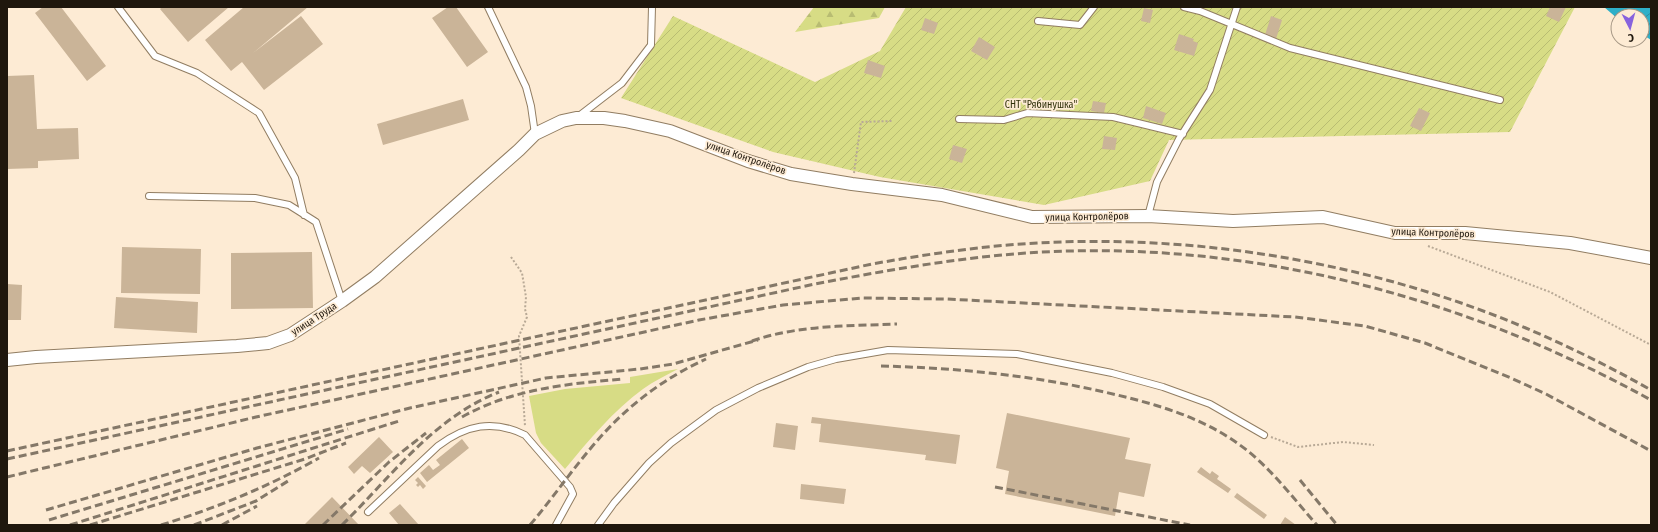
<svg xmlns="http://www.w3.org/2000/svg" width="1658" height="532" font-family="'Fira Sans Condensed',sans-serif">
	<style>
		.grass { fill: #d7dc85 }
		.forest { fill: url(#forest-firs) }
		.garden { fill: url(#garden-furrows) }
		.water { fill: url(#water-waves) }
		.building { fill: #cab498 }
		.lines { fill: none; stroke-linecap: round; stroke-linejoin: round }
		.lane-casing { stroke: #917d62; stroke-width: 8 }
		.street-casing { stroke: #917d62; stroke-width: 14 }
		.path { stroke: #b8a996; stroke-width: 2; stroke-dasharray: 2 2; stroke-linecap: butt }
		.lane { stroke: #fff; stroke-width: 6 }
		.street { stroke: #fff; stroke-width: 12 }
		.rail { stroke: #847868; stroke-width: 3; stroke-dasharray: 8 4; stroke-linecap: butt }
		.labels { text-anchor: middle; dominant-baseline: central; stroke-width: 3.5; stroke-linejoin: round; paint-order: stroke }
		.park-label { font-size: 10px; fill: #30310a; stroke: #fdebd4 }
		.street-label { font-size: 10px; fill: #1f170d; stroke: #fdebd4 }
	</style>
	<defs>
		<pattern id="forest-firs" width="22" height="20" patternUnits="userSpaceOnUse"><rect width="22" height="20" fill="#d7dc85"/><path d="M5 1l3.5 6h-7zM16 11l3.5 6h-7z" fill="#b8bc72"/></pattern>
		<pattern id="garden-furrows" width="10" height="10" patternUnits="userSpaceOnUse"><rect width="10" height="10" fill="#d7dc85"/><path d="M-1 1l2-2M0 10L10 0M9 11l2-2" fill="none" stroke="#b8bc72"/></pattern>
		<pattern id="water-waves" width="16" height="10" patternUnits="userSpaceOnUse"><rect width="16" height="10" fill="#2eafc8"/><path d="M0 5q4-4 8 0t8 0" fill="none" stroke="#278da1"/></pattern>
	</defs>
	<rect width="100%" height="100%" fill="#fdebd4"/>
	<path class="grass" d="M678,369C667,375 654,381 643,389C613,411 589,440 565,469L541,443L536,433L529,396L565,389L630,383V377Z"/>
	<path class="forest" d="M814,7H885L879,18L795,32Z"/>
	<path class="garden" d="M906,7H1575L1510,132L1169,140L1150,181L1044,205L880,177L773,152L621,98L673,16L815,82L880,51Z"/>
	<path class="water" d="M1604,7H1651V40L1642,34V16H1618V19Z"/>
	<path class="building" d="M43,7H61L106,66L87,81L35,13Z
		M162,7H229L188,42L160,9Z
		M244,7H308L253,53L301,16L323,44L264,90L242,62L231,71L205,40Z
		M448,7H456L488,52L467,67L432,18Z
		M1550,7H1566L1559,22L1546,16Z
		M1144,8L1153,10L1150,23L1141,21Z
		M1271,16L1282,20L1276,39L1265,35Z
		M925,18L938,23L934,34L921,30Z
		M1179,34L1194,39L1193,41L1198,43L1194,56L1174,50Z
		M979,37L995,47L987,60L971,51Z
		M868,60L885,66L881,78L864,73Z
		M34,75L37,129L78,128L79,159L38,161V168L7,169V76Z
		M463,99L469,120L383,145L377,124Z
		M1093,101L1106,103L1104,113L1091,111Z
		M1146,106L1166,113L1162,124L1143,118Z
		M1419,108L1430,113L1421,131L1410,126Z
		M1104,136L1117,138L1115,150L1102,149Z
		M953,145L967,149L962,163L949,159Z
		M122,247L201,249L200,294L121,293Z
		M312,252L313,308L231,309V253Z
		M7,284L22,285L21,320H7Z
		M116,297L198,302L197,333L114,328Z
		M1007,413L1130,438L1125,459L1151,464L1144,497L1119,492L1115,516L1005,494L1009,471L996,468Z
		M812,417L960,435L956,464L925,460L926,455L819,442L821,424L811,423Z
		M776,423L798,426L795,450L773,447Z
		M379,437L393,452L370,473L362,466L354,474L348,467Z
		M462,439L469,448L427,482L420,473L429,465L433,470L440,465L436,460Z
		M1201,467L1210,474L1212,471L1219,476L1217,479L1231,489L1228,493L1197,472Z
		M418,477L426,486L423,489L420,485L418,487L416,485L418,483L415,480Z
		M801,484L846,489L844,504L800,499Z
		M1237,493L1267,515L1264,519L1234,497Z
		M332,497L359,525H304Z
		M400,504L419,525H399L389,513Z
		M1285,517L1296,525H1280Z"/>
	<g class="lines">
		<defs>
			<path id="lane" d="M118,7L155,56L197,73L259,113L295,178L304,215
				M488,7L526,87L531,106L535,134
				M1184,7L1200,11L1290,48L1500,100
				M1038,21L1080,25L1094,7
				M579,116L622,83L651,45L652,7
				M959,119L1004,120L1027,113L1113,117L1183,134
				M149,196L255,198L289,205L316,222L342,301
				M1148,216L1157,182L1179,139L1210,90L1237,7
				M368,512L438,446C466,425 493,419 525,435L570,487L573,494L556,525
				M598,525L614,503L649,463L671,443L716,410L758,388L808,367L836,359L888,350L1017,354L1112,373L1163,387L1210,404L1264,435"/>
			<path id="street" d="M7,360L36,357L237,346L268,343L290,335L342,301L375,277L519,150L535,134L562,121L576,118H604L625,121L670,131L748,161L791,174L852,184L942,195L1032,217L1148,216L1233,221L1323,217L1395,233H1465L1570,243L1651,258"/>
		</defs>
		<use href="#lane" class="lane-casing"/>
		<use href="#street" class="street-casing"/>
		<path class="path" d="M854,173L861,122L893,121
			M1428,246L1550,292L1651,345
			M511,257L522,273L526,297L525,309L527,317L519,336L525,426
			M1271,437L1298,447L1343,442L1374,445"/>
		<use href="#lane" class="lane"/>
		<use href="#street" class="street"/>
		<path class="rail" d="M752,341C798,325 849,326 897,324
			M881,366C960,368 1040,376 1117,395C1159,405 1202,418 1237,443C1268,464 1292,497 1317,525
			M462,417C512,389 566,384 622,379
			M7,451L872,264C917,256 962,249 1008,245C1176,231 1353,258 1509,321C1558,341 1605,364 1651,390
			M7,459L815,284C899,268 984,253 1069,251C1274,246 1473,302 1651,400
			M7,477L256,417L699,320L783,305L862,298L946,299L1295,317L1365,326L1425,343L1511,378L1546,394L1651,451
			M1300,480L1337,525
			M995,487L1190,525
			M46,510L257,448L410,408L546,378L640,369L673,364L758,340
			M49,520L348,429
			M70,525L399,421
			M90,525L305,459L346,443
			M161,525C216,508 268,487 319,458
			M194,525L256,501L288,481
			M222,525L257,506
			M323,525L389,462L426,433
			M342,525C391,477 433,418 499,392
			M530,525C553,498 573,468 597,441C626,407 664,378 706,359"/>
	</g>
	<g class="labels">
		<g class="park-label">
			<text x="1041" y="105">СНТ "Рябинушка"</text>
		</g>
		<g class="street-label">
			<text transform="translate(746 158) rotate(19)">улица Контролёров</text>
			<text transform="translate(1087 217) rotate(-1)">улица Контролёров</text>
			<text transform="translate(1433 233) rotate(2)">улица Контролёров</text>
			<text transform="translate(314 319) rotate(-33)">улица Труда</text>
		</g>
	</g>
	<rect width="1658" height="532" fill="none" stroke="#1f170d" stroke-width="16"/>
	<g transform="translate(1630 28) rotate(174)"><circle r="19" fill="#fdebd4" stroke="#a49684"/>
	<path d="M0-3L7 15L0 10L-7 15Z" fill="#8762dd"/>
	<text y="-6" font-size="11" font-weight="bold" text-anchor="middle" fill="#1f170d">С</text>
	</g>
</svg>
